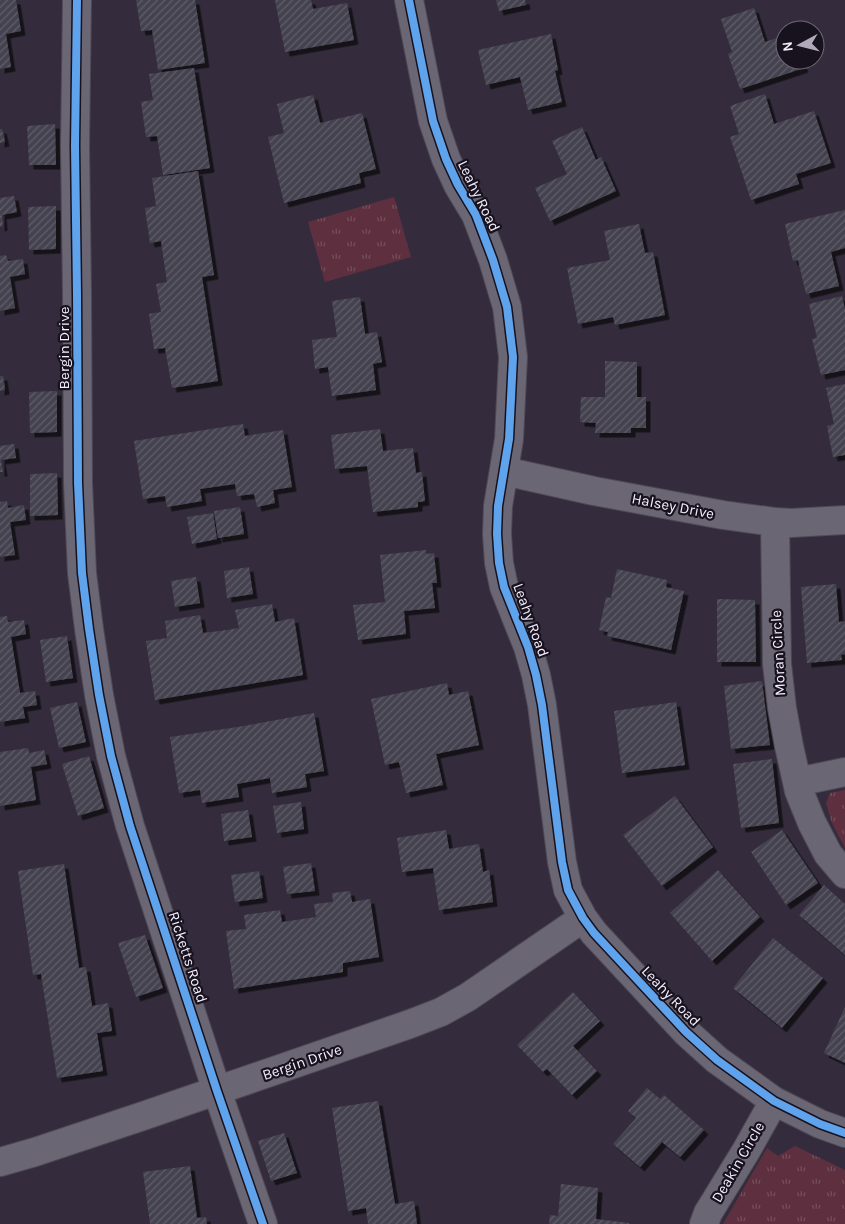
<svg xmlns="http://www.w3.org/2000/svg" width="845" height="1224" font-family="Karla,sans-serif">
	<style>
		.grass { fill: url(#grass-tufts) }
		.building { fill: url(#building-hatch); filter: url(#shadow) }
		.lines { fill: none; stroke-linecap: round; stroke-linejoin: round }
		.minor-casing { stroke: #4f4956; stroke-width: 30 }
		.minor { stroke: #6b6673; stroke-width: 28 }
		.cycleway-casing { stroke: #18121f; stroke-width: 11 }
		.cycleway { stroke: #60a3ed; stroke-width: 8 }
		.labels { text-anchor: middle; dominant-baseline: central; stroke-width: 4.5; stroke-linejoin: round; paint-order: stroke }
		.street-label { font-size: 15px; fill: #f3edfc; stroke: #18121f }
	</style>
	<defs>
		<pattern id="grass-tufts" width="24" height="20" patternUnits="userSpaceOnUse" patternTransform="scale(1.25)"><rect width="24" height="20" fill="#5e303f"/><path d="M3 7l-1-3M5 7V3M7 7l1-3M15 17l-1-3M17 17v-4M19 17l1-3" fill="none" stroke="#764e5c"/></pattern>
		<pattern id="building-hatch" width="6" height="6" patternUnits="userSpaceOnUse" patternTransform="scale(1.25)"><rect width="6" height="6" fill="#45424f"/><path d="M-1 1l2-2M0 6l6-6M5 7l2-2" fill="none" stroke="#605e69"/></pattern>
		<filter id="shadow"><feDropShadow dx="4.5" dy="4.5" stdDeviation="0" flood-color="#0009"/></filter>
	</defs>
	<rect width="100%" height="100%" fill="#342c3c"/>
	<path class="grass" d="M394,197L411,257L325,282L308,222Z
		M845,790V848L832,823L826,803L830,793Z
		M795,1146L845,1170V1224H723L767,1148L778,1156Z"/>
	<path class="building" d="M0,0H16L21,31L6,34L11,67L0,69Z
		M136,0H195L205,63L158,70L152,30L141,31Z
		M275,0H311L313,9L347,3L354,40L285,52Z
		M496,0H525L526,5L499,11Z
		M754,8L765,42L785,35V60H810L802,63L804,68L740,89L728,54L732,52L721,19Z
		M551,34L558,70L555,71L562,102L528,110L520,77L486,85L478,50Z
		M194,68L210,168L163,175L157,136L146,137L141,102L153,100L149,74Z
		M765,94L774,124L814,111L831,163L796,174L799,184L751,200L730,137L739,134L730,106Z
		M313,95L320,123L362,113L376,169L359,173L361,183L284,203L268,137L284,133L277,104Z
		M55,124L56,165H29L27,126Z
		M582,127L596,160L601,157L616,191L550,221L535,188L567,174L552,141Z
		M0,129H2L5,142L0,143Z
		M198,171L214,275L202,277L218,381L172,388L165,348L154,349L149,314L161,312L156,284L167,282L161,241L150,243L145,208L156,206L152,178Z
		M14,196L17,212L2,215L3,226L0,227V198Z
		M56,206V249L29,250L28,207Z
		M845,210V248L831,252L839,286L806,294L798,260L793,261L785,224Z
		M639,224L645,253L653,252L665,315L615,325L613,317L578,324L567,268L610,260L604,231Z
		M6,255L8,261L23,259L25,274L10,277L15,308L0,311V256Z
		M842,296L845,309V370L821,375L812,339L817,338L809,304Z
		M360,297L365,334L377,332L382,362L373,364L376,390L332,396L328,367L315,369L312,340L337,337L332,301Z
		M605,361L637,362V397H646V428H631V433H595L596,423L580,422L581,397H605Z
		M0,376H3L5,390L0,391Z
		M845,384V455L833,457L827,426L834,424L826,388Z
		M57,391V432L30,433L29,392Z
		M243,424L245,436L283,430L292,487L273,490L275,503L257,507L254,494L237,496L235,484L200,489L202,501L167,507L165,496L143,499L134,441Z
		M380,429L383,451L413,448L416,473L422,472L425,501L418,502V507L373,512L367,466L335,469L331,435Z
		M14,444L16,458L1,460L3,472H0V446Z
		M57,473L58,515L30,516V474Z
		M7,501L8,508L24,505L26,520L10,522L15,555L0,557V502Z
		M240,507L244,534L218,538L214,511Z
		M213,513L217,539L192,544L187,517Z
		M426,550V554L434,553L437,583H432L435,608L404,611L406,634L358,640L353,605L385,602L380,555Z
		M249,567L253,594L227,598L224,571Z
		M617,569L667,580L666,587L684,591L671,650L607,636L608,632L599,630L606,597L611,598Z
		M196,577L200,603L175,607L171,581Z
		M836,584L839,622L845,621V654L841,655L842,660L807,663L801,587Z
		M717,599L755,600L756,662H717Z
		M272,604L275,622L294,618L303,675L155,700L146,641L167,638L165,621L200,615L203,633L220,631L239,628L235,610Z
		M7,616L8,622L24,620L26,634L11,637L20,693L35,691L37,705L23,707L25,718L0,722V617Z
		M67,636L73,678L46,682L40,640Z
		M762,681L770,745L731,749L724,686Z
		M447,683L449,695L468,691L479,745L436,754L443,785L406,793L399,762L385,765L371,699Z
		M77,702L86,742L59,748L50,708Z
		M676,702L685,765L622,773L614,711Z
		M314,713L324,771L305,774L307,787L272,793L270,778L237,784L239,797L202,803L200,790L179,793L170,737L244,726Z
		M28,748L29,753L44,750L47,764L31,767L36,800L0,806V752Z
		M89,756L104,808L78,816L62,764Z
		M772,759L779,823L741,828L733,764Z
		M675,796L713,847L662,886L623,835Z
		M301,802L304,829L277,833L273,806Z
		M248,810L252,837L224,841L221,814Z
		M446,830L449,849L479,844L483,872L489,870L493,902L439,910L433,868L402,872L397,838Z
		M782,830L818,883L786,905L751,852Z
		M311,863L315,891L287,894L283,867Z
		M64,864L79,968L86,967L92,1006L108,1003L112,1031L97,1033L103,1071L57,1078L41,974L33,975L18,871Z
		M718,870L760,917L712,961L670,913Z
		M259,871L263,898L235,902L231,875Z
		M824,885L845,904V955L799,915Z
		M350,891L352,902L370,899L379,957L343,963V972L234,989L226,931L246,929L244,915L280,910L282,922L316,917L314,904L333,902L332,893Z
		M145,935L163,988L136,997L118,943Z
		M773,938L823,978L782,1028L733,988Z
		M573,992L600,1021L573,1046L597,1071L572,1095L547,1069L543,1072L517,1045Z
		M845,1007V1063L824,1053Z
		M647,1088L660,1099L664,1095L704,1130L680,1157L662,1142L640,1167L613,1144L636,1118L628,1111Z
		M378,1101L395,1204L414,1201L417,1224H368L366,1208L348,1211L332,1108Z
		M284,1133L297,1173L271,1181L258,1141Z
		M190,1166L197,1218L206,1217L207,1224H150L143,1172Z
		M561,1184L598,1188L596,1219L629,1223V1224H549L550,1215L558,1216Z"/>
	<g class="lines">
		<defs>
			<path id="minor" d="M77,0L75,146L77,294L78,483L82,573L89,629L99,695L111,756L130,826L217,1091L263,1224
				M409,0L433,121L446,159L458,185L476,215L493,260L507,307L513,357L509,439L498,506L497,534L499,563L504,587L528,647L536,675L542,705L562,862L568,890L583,918L594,933L686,1032L717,1060L774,1101L820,1124L845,1133
				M504,471L594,491L723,515L775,522L791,523L845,520
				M775,522L777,664L782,708L789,746L799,791L812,823L828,854L845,874
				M797,782L845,772
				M0,1162L35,1152L143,1116L410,1024L441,1012L468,997L583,918
				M704,1224L708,1213L746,1151L774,1101"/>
		</defs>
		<use href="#minor" class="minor-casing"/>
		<use href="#minor" class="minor"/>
		<defs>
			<path id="cycleway" d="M77,0L75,146L77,294L78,483L82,573L89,629L99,695L111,756L130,826L217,1091L263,1224
				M409,0L433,121L446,159L458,185L476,215L493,260L507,307L513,357L509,439L498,506L497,534L499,563L504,587L528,647L536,675L542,705L562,862L568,890L583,918L594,933L686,1032L717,1060L774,1101L820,1124L845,1133"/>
		</defs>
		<use href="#cycleway" class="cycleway-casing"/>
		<use href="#cycleway" class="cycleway"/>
	</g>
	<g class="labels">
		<g class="street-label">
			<text transform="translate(479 196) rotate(64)">Leahy Road</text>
			<text transform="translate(64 348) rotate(-90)">Bergin Drive</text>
			<text transform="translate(673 506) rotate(11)">Halsey Drive</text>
			<text transform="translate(531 620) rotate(70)">Leahy Road</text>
			<text transform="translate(778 653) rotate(-93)">Moran Circle</text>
			<text transform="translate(188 957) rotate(72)">Ricketts Road</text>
			<text transform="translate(671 996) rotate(46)">Leahy Road</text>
			<text transform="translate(302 1062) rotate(-19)">Bergin Drive</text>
			<text transform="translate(738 1162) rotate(-60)">Deakin Circle</text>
		</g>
	</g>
	<g transform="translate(800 45) rotate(263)"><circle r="24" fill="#18121f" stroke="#706a77"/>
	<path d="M0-4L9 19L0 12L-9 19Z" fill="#b0a9b9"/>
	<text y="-8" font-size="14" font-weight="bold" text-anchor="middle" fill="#f3edfc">N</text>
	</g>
</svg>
